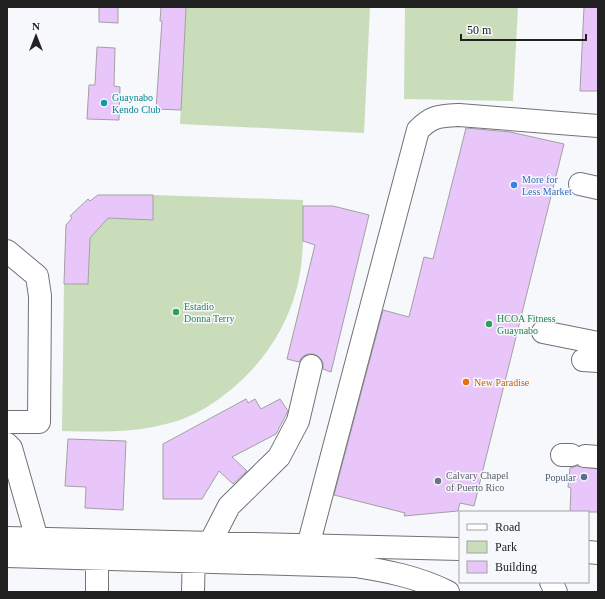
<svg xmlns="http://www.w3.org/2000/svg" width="605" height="599" font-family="Georgia,serif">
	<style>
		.green { fill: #c9ddbb }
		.building { fill: #e9c6fa; stroke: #a2a0a3 }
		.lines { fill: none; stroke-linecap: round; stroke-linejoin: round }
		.minor-casing { stroke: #717274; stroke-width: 24 }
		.minor { stroke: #fff; stroke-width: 22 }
		.culture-dot { fill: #0f9aa8; stroke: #f6f8fb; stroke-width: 1.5 }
		.shop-dot { fill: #3f7fe0; stroke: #f6f8fb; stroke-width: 1.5 }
		.leisure-dot { fill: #2e9e5b; stroke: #f6f8fb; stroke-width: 1.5 }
		.food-dot { fill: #e8710a; stroke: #f6f8fb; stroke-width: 1.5 }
		.service-dot { fill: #5c6f8a; stroke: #f6f8fb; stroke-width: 1.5 }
		.worship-dot { fill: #6b7280; stroke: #f6f8fb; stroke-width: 1.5 }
		.labels { text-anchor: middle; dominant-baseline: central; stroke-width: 3; stroke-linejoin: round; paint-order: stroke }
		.culture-label { font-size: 10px; fill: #0d838f; stroke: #f6f8fb; text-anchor: start }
		.shop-label { font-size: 10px; fill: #366cbe; stroke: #f6f8fb; text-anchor: start }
		.leisure-label { font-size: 10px; fill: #27864d; stroke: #f6f8fb; text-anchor: start }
		.food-label { font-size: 10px; fill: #c56008; stroke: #f6f8fb; text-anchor: start }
		.worship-label { font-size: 10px; fill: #5b616d; stroke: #f6f8fb; text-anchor: start }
		.service-label { font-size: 10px; fill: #4e5e75; stroke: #f6f8fb; text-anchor: end }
	</style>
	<rect width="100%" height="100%" fill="#f6f8fb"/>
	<path class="green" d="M186,7H370L364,133L180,124Z
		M405,7H518L513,101L404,99Z
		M153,195L303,200C303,219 304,238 302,257C298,309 272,355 233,388C215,403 194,417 170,423C135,433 98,432 62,431L64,284H88L90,238L108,218L152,219Z"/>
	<path class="building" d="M99,7H118V23L99,22Z
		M161,7H186L181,110L156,109L162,21H160Z
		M584,7H598V91H580Z
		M97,47L115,48L114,86L120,87L119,120L87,119L89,85H95Z
		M466,128L510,132L564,144L474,506L460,503L458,511L404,516L405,513L334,495L383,310L409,317L424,257L433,259Z
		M98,195H153V220L108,218L90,238L88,284H64L66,225L72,218L70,216L88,199L90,201Z
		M303,206H333L369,215L331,372L323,369V362L319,357L314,354H307L302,357L299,362L287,359L315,245L303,241Z
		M246,399L248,403L255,399L261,409L280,399L288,411L276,434L232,457L247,471L233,484L219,471L202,499H163V444Z
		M68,439L126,441L123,510L85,508L86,487L65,486Z
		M577,466L598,469V512H570L571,488L568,487L570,468Z"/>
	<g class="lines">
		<defs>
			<path id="minor" d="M580,184L598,188
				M7,251L37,276L40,296L39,422H7
				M543,332L598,343
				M583,360L598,361
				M7,444L11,448L37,539
				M562,455H571
				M585,456L598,457
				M7,538L460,549
				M210,543L229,506L279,457L298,421L311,366
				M308,546L418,130C432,116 439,116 459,115L598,126
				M588,552L598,553
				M7,556L355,566C387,571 418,577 448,592
				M97,559V592
				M551,582L556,592
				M193,592L194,547"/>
		</defs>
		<use href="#minor" class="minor-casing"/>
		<use href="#minor" class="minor"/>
	</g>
	<circle class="culture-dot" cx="104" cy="103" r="4"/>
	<circle class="shop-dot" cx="514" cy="185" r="4"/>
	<g class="leisure-dot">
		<circle cx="176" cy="312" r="4"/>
		<circle cx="489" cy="324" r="4"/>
	</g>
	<circle class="food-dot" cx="466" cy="382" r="4"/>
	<circle class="service-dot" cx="584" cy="477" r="4"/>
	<circle class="worship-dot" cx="438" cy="481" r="4"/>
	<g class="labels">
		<g class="culture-label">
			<text x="112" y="97">Guaynabo<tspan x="112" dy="12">Kendo Club</tspan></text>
		</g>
		<g class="shop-label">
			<text x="522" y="179">More for<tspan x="522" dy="12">Less Market</tspan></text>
		</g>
		<g class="leisure-label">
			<text x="184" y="306">Estadio<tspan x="184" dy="12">Donna Terry</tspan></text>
			<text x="497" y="318">HCOA Fitness<tspan x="497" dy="12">Guaynabo</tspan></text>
		</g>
		<g class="food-label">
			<text x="474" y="382">New Paradise</text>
		</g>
		<g class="worship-label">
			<text x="446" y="475">Calvary Chapel<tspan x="446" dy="12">of Puerto Rico</tspan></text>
		</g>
		<g class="service-label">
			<text x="576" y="477">Popular</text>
		</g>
	</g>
	<rect width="605" height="599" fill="none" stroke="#212122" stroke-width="16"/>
	<rect x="459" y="511" width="130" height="72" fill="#f6f8fb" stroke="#a1a2a4"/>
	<rect x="467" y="524" width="20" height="6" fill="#ffffff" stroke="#a1a2a4"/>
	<text x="495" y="531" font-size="12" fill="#212122">Road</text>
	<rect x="467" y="541" width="20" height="12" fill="#c9ddbb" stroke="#a1a2a4"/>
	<text x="495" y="551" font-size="12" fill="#212122">Park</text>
	<rect x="467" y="561" width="20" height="12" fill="#e9c6fa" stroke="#a1a2a4"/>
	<text x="495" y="571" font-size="12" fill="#212122">Building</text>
	<g transform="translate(36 36)" stroke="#f6f8fb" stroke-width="3" paint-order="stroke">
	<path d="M0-3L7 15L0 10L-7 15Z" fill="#212122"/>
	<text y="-6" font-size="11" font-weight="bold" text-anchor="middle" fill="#212122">N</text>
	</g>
	<path d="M461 34v6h125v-6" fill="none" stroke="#212122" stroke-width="2"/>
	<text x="467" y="34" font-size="12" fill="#212122" stroke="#f6f8fb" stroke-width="3" paint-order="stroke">50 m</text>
</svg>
